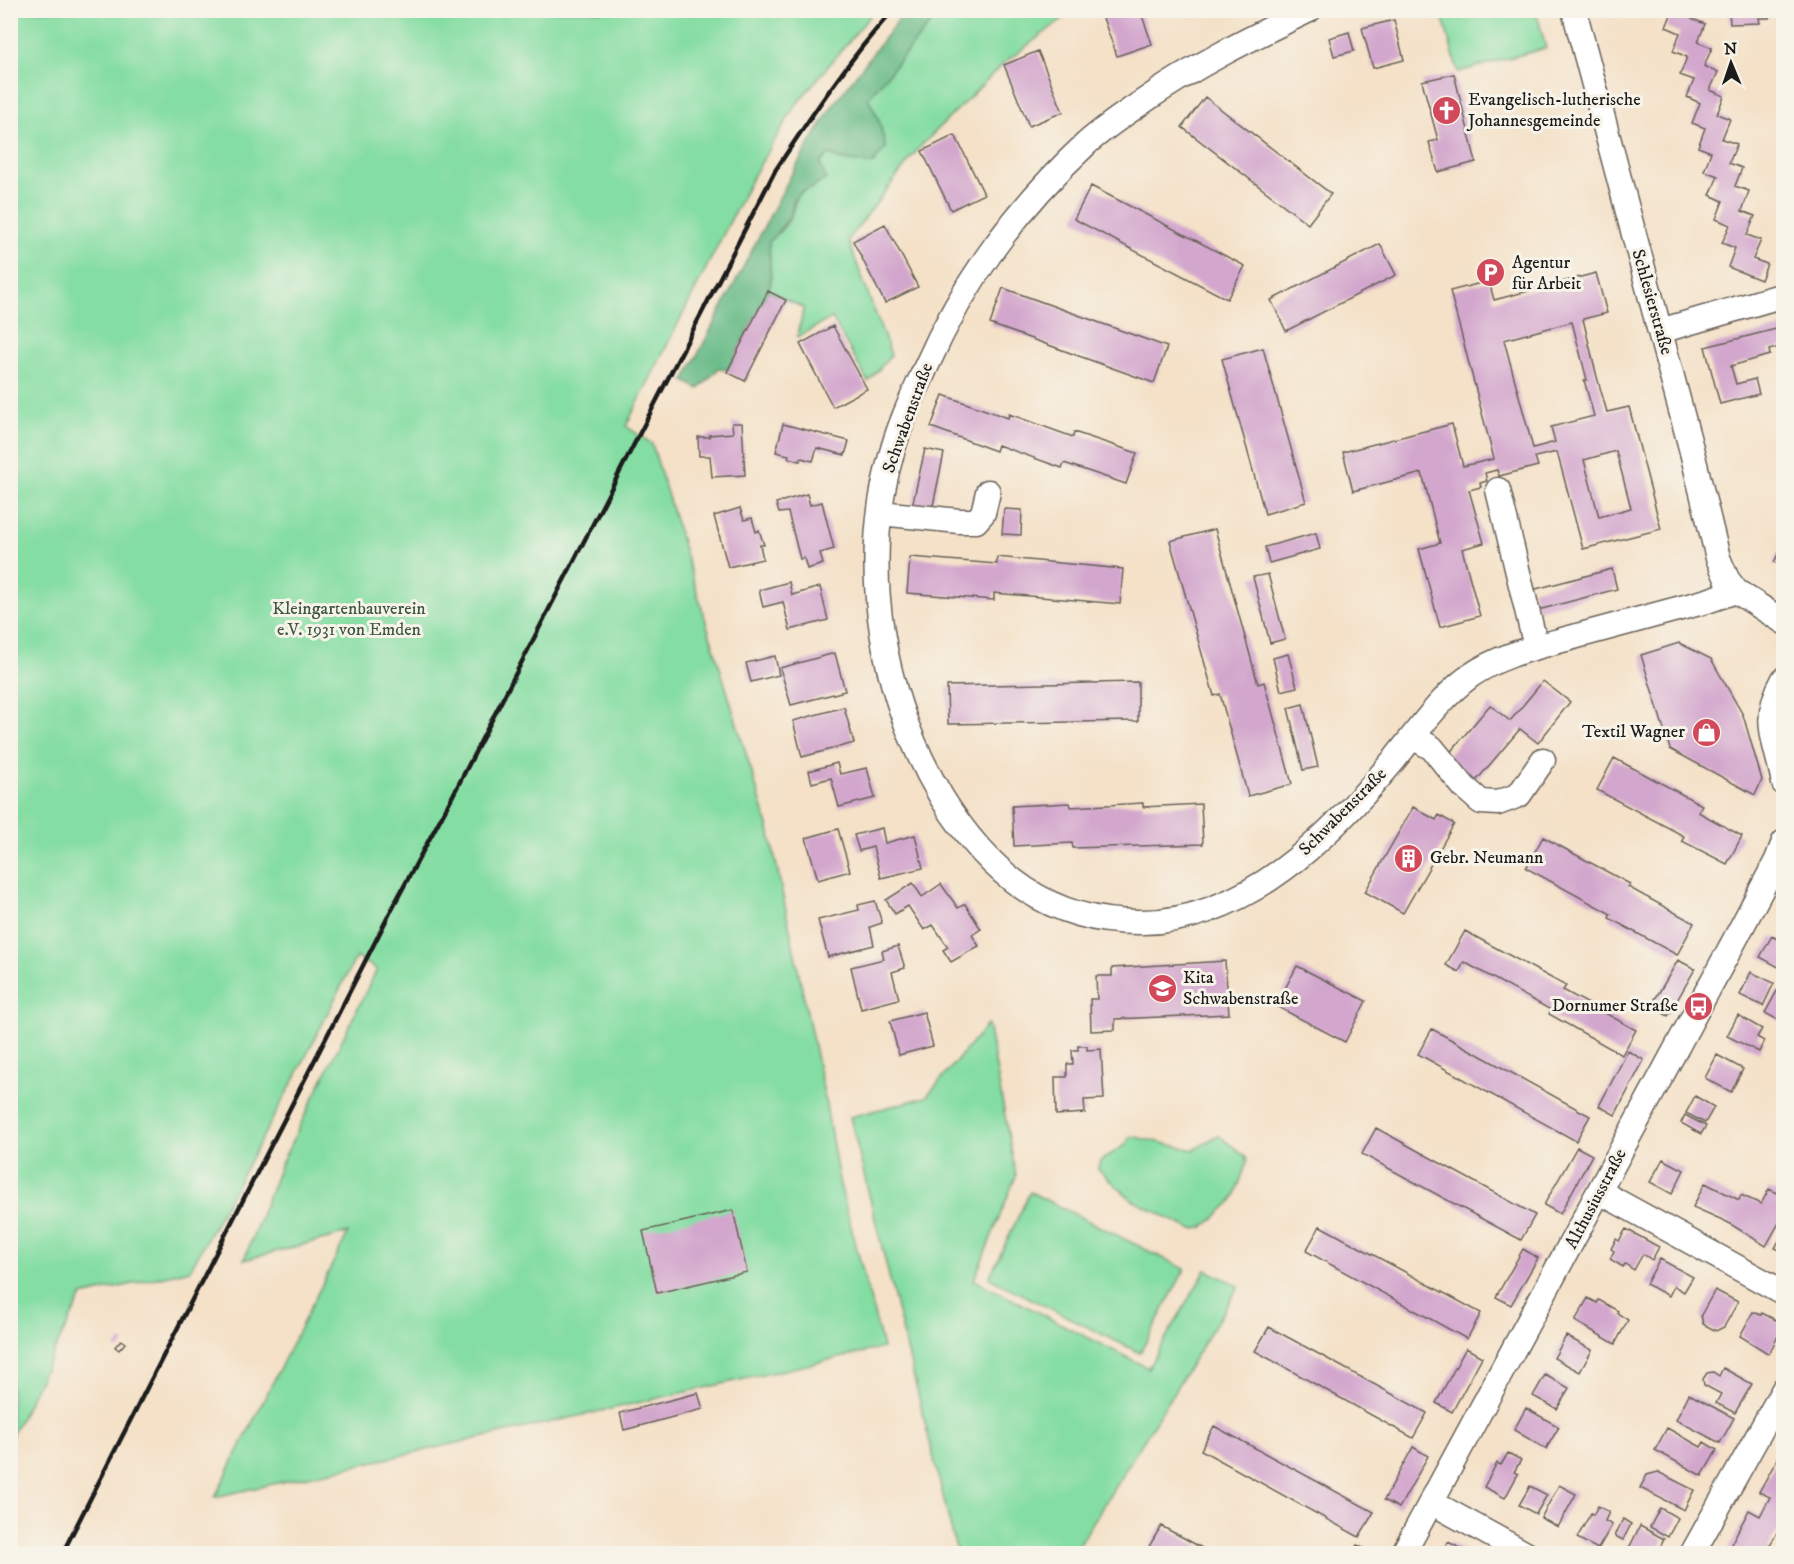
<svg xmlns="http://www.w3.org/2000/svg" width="1794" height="1564" font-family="'IM FELL DW Pica',serif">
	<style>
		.green { fill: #84dda3; stroke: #507c60; stroke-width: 1.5 }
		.forest { fill: #6bbc89; stroke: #446c52; stroke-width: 1.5 }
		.building { fill: #d3a7cd; fill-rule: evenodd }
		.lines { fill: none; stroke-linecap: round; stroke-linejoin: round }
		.minor-casing { stroke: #686158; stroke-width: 27 }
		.minor { stroke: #fff; stroke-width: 24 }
		.rail { stroke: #1c1c1c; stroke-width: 4.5 }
		.labels { text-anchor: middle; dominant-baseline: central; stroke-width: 6; stroke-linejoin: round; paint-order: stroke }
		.poi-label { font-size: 18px; fill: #1c1c1c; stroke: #f7f3e8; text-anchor: start }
		.street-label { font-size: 18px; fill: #1c1c1c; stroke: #f7f3e8 }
		.park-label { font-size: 18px; fill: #3b5644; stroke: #f7f3e8 }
	</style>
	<rect width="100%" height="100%" fill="#f7f3e8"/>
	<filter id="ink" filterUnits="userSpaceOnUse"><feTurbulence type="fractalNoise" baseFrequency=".0167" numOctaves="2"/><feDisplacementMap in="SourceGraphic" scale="12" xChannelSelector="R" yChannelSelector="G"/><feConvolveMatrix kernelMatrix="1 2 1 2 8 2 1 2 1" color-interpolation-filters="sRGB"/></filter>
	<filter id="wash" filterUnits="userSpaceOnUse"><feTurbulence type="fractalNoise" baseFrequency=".008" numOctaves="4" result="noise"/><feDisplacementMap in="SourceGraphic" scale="24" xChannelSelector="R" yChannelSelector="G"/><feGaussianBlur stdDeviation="1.35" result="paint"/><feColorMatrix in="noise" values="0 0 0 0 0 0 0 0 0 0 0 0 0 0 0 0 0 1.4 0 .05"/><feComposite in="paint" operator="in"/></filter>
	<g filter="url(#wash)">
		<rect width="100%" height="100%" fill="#f4e1c8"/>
		<path class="green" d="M11,11H874L795,106L752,178L626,426L652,444L769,829L825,1099L839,1181L883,1348L215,1497L348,1233L244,1260L280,1166L377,969L356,957L295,1078L190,1270L82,1296L11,1437Z
			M941,11H1073L1003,64L918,149L848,240L891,355L868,382L832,318L797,337L804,308L768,291L771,282L769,242C776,235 787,226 791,216C797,200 792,195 812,188L820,164L828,154L842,160L879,120L868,98Z
			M1441,11H1536L1546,48L1458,72Z
			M988,1024L1016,1176L974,1280L1148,1368L1206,1270L1239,1286L1074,1553H957L850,1117L926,1097Z
			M1218,1135L1245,1156L1247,1161L1235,1196L1230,1203L1210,1222L1202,1228L1193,1229L1188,1228L1132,1200L1098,1169L1100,1161L1124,1146L1131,1136L1194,1150Z
			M1030,1192L1185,1269L1140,1353L989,1278Z"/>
		<path class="forest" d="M905,11H941L868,98L879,120L886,148L872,164L842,160L828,154L820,164L826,179L812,188L801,192L794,200L790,217L769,242L771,282L768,291L728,370L718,369L699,389L684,381L791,175L831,108Z"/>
		<g id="blocks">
			<path class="building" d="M1100,10H1140L1152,44L1117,56Z
				M1673,10H1681L1694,16L1692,19L1705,24L1698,42L1712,48L1704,66L1718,72L1710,90L1724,96L1717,114L1730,119L1722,139L1737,144L1729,163L1742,168L1735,186L1749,191L1742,211L1755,216L1747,235L1761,240L1753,259L1767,264L1761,280L1728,267L1735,248L1722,243L1730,225L1716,219L1723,201L1710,195L1718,176L1704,171L1711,152L1698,147L1705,128L1692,123L1700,103L1687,97L1694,80L1680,75L1687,57L1673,51L1680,33L1666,27Z
				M1729,10H1769V18H1759L1760,23L1730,24Z
				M1394,20L1404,60L1373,68L1362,28Z
				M1349,32L1354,51L1334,56L1329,38Z
				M1038,51L1063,112L1029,126L1004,65Z
				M1454,74L1476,162L1438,172L1429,142L1438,140L1422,81Z
				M1205,97L1331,194L1308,224L1182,127Z
				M955,135L984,194L951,210L922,151Z
				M1091,186L1245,266L1227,299L1074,219Z
				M885,224L918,287L885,303L853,241Z
				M1380,244L1396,275L1286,331L1271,300Z
				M1596,273L1607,313L1583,319L1597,377L1607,412L1629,407L1661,529L1583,549L1557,452L1535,457L1538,466L1499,476L1497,470L1485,473L1487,481L1480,483L1481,487L1469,490L1484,543L1462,549L1480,616L1440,627L1419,549L1440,543L1422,473L1353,491L1343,452L1452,424L1463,466L1494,459L1450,291L1489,281L1494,300ZM1572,322L1587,380H1584L1594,416L1551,427L1555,442L1533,448L1504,340ZM1616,451L1631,508L1599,517L1584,460Z
				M1003,288L1167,347L1154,383L990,324Z
				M768,291L786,300L745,381L727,372Z
				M833,326L867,389L833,407L800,344Z
				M1784,327V346L1769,350L1770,355L1731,366L1736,384L1755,379L1759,394L1720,404L1705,347Z
				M1263,348L1306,502L1265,514L1222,359Z
				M943,395L1008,418L1009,414L1073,437L1074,432L1137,453L1126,484L1064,463L1062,468L998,445L996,451L931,427Z
				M732,423H742L745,475L712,477L710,456H699L698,437H709V435L733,433Z
				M783,424L849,441L845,455L817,448L813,461L801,458L800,461L788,458L789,455L776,452Z
				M925,449L944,453L931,515L911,511Z
				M807,494L810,505L822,502L834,549L820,553L823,564L807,569L804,558L800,559L788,512L779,513L776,503Z
				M740,508L744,520L752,518L756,532L759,530L764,545H760L763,559L728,567L714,516Z
				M1004,509L1022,510L1021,535L1002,534Z
				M1215,529L1258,684L1264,682L1292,784L1248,796L1220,694L1214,696L1170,541Z
				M1316,533L1320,549L1269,563L1265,547Z
				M1784,544V567L1774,562Z
				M910,557L997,564V557L1123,569L1120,604L994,593V600L907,593Z
				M1612,569L1617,589L1538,610L1532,590Z
				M1268,574L1285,639L1270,643L1253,577Z
				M789,582L792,595L820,587L828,620L790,630L783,602L763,607L759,590Z
				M1679,643L1711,659L1743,715L1762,780L1755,795L1670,749L1641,655Z
				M835,653L845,691L791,705L780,668Z
				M1288,654L1297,687L1281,691L1273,658Z
				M775,656L779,675L751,682L746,663Z
				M1543,681L1570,702L1538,743L1520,729L1476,781L1447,756L1490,705L1510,721Z
				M1138,682V721L948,724L947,686Z
				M1303,704L1318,767L1303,770L1288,708Z
				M844,707L854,743L802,757L793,721Z
				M1614,758L1702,805L1698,812L1742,836L1727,864L1682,841L1684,836L1597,790Z
				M837,763L840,774L867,768L875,798L839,807L831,778L812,783L809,771Z
				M1070,803L1071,807L1143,803V807L1201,804L1203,844L1073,848L1072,843L1014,846L1012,806Z
				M1413,807L1436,820L1439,815L1454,824L1403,913L1365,892Z
				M882,828L885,843L915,835L923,868L881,878L873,847L859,851L854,835Z
				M838,829L850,871L818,880L806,838Z
				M1543,837L1630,884L1628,887L1694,923L1677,955L1609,918L1611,914L1526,868Z
				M913,883L922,897L941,884L958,908L965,904L981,929L972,935L979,946L951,962L943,950L948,947L933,925L924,930L908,906L895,914L886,900Z
				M875,901L882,923L870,927L874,945L828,957L818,920L859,910L858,905Z
				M1465,931L1566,986L1563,990L1636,1030L1622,1055L1549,1014L1551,1010L1464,962L1459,972L1446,965Z
				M1772,936L1784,943V970L1760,957Z
				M898,946L905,968L892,972L899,999L861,1009L851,967L884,959L882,951Z
				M1678,960L1695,969L1668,1016L1651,1006Z
				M1225,961L1229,1014L1115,1019V1030L1091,1031L1090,999H1097L1096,976H1112V968Z
				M1297,966L1366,1001L1345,1042L1276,1006Z
				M1751,972L1774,983L1763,1006L1740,995Z
				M1777,991L1784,994V1023L1765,1013Z
				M924,1012L933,1046L899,1055L890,1021Z
				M1738,1015L1762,1029L1757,1037L1764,1041L1759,1052L1727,1036Z
				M1432,1029L1590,1116L1576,1141L1418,1054Z
				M1078,1046H1087V1050L1101,1049L1104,1099L1084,1100L1085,1113L1056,1115L1055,1077H1067V1064H1073L1072,1050H1078Z
				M1628,1051L1644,1060L1615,1115L1599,1106Z
				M1717,1055L1743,1069L1731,1092L1705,1078Z
				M1695,1096L1714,1107L1705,1123L1686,1113Z
				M1685,1115L1706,1126L1701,1134L1681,1123Z
				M1376,1128L1535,1215L1521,1240L1362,1154Z
				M1577,1147L1592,1155L1560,1214L1544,1205Z
				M1663,1159L1684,1170L1672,1194L1650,1182Z
				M1705,1183L1739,1200L1741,1195L1761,1204L1769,1189L1784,1196V1214L1766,1246L1727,1222L1693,1207Z
				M733,1210L747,1272L657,1293L643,1231Z
				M1320,1226L1481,1313L1467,1339L1306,1251Z
				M1626,1229L1659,1247L1652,1260L1643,1254L1634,1270L1625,1264L1623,1267L1610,1259L1614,1251L1611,1249L1616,1239L1619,1241Z
				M1784,1232V1252L1775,1248Z
				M1523,1249L1538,1258L1511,1305L1496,1297Z
				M1660,1259L1693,1277L1684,1292L1674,1286L1669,1296L1646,1284Z
				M1715,1290L1738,1302L1724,1327L1716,1331L1703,1324L1701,1315Z
				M1588,1298L1597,1303L1599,1300L1618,1311L1617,1313L1628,1320L1615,1344L1575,1321Z
				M1753,1312L1761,1315L1762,1313L1784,1324L1769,1354L1740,1336Z
				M1269,1327L1427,1413L1413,1438L1255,1351Z
				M1566,1336L1592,1350L1580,1372L1554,1358Z
				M121,1340L125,1343L119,1350L115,1347Z
				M1466,1348L1482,1357L1452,1412L1436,1403Z
				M1723,1368L1752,1384L1735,1413L1716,1403L1721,1394L1704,1385L1703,1379L1707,1373L1713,1372L1719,1376Z
				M1545,1375L1569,1388L1557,1409L1533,1396Z
				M698,1393L703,1409L624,1430L620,1413Z
				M1689,1394L1734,1418L1720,1443L1676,1420Z
				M1526,1408L1559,1427L1546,1449L1514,1430Z
				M1214,1426L1374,1512L1359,1537L1201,1450Z
				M1667,1428L1701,1447L1704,1442L1717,1450L1702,1476L1655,1450Z
				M1413,1447L1428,1456L1399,1508L1384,1500Z
				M1508,1453L1521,1460L1514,1472L1518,1474L1505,1498L1484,1487L1497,1463L1501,1465Z
				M1780,1454L1784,1456V1520L1765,1554H1739L1729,1548L1749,1510L1760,1516L1770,1497L1759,1492Z
				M1658,1472L1694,1490L1684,1510L1640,1488L1647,1475Z
				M1559,1485L1576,1494L1558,1527L1541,1518Z
				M1530,1486L1547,1495L1536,1514L1519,1505Z
				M1598,1506L1609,1512L1605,1521L1612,1525L1598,1549L1577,1538L1591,1513L1593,1515Z
				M1660,1508L1678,1518L1668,1537L1650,1527Z
				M1623,1519L1631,1524L1623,1540L1615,1536Z
				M1161,1526L1182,1537L1213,1554H1153L1147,1550Z
				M1640,1526L1664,1539L1657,1554H1626Z
				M1448,1542L1472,1554H1442Z
				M1357,1545L1374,1554H1352Z"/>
		</g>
	</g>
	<g filter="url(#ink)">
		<use href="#blocks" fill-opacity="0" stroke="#686158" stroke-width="1.5"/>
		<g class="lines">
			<defs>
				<path id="minor" d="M1309,10C1251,38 1194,66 1141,103C1123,115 1104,128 1087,143C1017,208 965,279 926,367C913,396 899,425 891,456C859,570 882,697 942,798C989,874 1050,924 1143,922C1247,921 1331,835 1393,761C1417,732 1440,698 1470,676C1503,653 1539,647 1577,636C1620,624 1664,613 1707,601L1736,591
					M1574,10L1691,448L1718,558L1727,579L1736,591L1784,622
					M1660,331L1784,295
					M1498,490L1536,647
					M880,513L959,521H976L983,513L988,492
					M1784,679C1760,721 1776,740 1784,783
					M1413,737L1432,748L1464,787L1481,802L1498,803L1519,795L1543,760
					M1600,1192L1784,1293
					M1431,1502L1526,1554
					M1403,1554L1738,934L1777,860L1784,842
					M1692,1554L1784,1389"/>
			</defs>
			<use href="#minor" class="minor-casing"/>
			<use href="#minor" class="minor"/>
			<path class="rail" d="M62,1554L396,901L451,799L775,171C811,116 849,59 893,10"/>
		</g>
	</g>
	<defs>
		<symbol id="church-disc" viewBox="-11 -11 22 22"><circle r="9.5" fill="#d1495b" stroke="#f7f3e8"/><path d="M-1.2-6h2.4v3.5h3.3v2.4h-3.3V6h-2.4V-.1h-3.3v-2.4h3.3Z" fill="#fff"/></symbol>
		<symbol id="parking-disc" viewBox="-11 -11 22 22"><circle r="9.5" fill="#d1495b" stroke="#f7f3e8"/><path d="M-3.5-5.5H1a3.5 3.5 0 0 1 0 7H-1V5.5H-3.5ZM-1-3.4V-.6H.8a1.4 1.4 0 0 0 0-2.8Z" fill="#fff"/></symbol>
		<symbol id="shop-disc" viewBox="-11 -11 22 22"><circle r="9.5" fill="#d1495b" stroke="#f7f3e8"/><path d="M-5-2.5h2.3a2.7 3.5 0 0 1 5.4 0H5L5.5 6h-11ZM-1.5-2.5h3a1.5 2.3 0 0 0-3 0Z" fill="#fff"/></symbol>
		<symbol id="building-disc" viewBox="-11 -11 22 22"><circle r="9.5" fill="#d1495b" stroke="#f7f3e8"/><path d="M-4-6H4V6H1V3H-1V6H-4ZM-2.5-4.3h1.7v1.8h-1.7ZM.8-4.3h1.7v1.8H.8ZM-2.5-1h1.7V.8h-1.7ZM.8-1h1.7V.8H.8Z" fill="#fff"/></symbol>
		<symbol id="school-disc" viewBox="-11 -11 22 22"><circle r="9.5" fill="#d1495b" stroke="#f7f3e8"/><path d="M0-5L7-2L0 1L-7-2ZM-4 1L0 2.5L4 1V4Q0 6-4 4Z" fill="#fff"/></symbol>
		<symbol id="bus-disc" viewBox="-11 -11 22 22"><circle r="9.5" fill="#d1495b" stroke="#f7f3e8"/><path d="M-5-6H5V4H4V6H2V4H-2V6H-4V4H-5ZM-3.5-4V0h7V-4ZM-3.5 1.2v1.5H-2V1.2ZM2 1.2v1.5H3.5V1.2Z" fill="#fff"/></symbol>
	</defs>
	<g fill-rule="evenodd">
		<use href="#church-disc" x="1430" y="94" width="33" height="33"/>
		<use href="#parking-disc" x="1474" y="256" width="33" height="33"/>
		<use href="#shop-disc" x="1690" y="716" width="33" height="33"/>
		<use href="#building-disc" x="1392" y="842" width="33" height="33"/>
		<use href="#school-disc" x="1146" y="972" width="33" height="33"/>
		<use href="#bus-disc" x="1682" y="990" width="33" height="33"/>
	</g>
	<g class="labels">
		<g class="poi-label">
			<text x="1468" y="100">Evangelisch-lutherische<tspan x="1468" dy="21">Johannesgemeinde</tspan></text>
			<text x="1512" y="263">Agentur<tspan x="1512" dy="21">für Arbeit</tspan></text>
			<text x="1685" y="732" text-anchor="end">Textil Wagner</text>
			<text x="1430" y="858">Gebr. Neumann</text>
			<text x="1183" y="978">Kita<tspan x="1183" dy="21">Schwabenstraße</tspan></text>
			<text x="1678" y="1006" text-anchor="end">Dornumer Straße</text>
		</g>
		<g class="street-label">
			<text transform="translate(1652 302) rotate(74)">Schlesierstraße</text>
			<text transform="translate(908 418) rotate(-70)">Schwabenstraße</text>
			<text transform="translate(1343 812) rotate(-45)">Schwabenstraße</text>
			<text transform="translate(1596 1199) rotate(-62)">Althusiusstraße</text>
		</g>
		<g class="park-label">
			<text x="349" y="609">Kleingartenbauverein<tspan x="349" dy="21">e.V. 1931 von Emden</tspan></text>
		</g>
	</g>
	<rect width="1794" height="1564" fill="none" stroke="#f7f3e8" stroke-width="36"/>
	<g transform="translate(1731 63) rotate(358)" stroke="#f7f3e8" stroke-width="4.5" paint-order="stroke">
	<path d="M0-4.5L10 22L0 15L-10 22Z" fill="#1c1c1c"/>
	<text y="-9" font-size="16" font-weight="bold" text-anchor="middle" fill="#1c1c1c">N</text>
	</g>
</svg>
